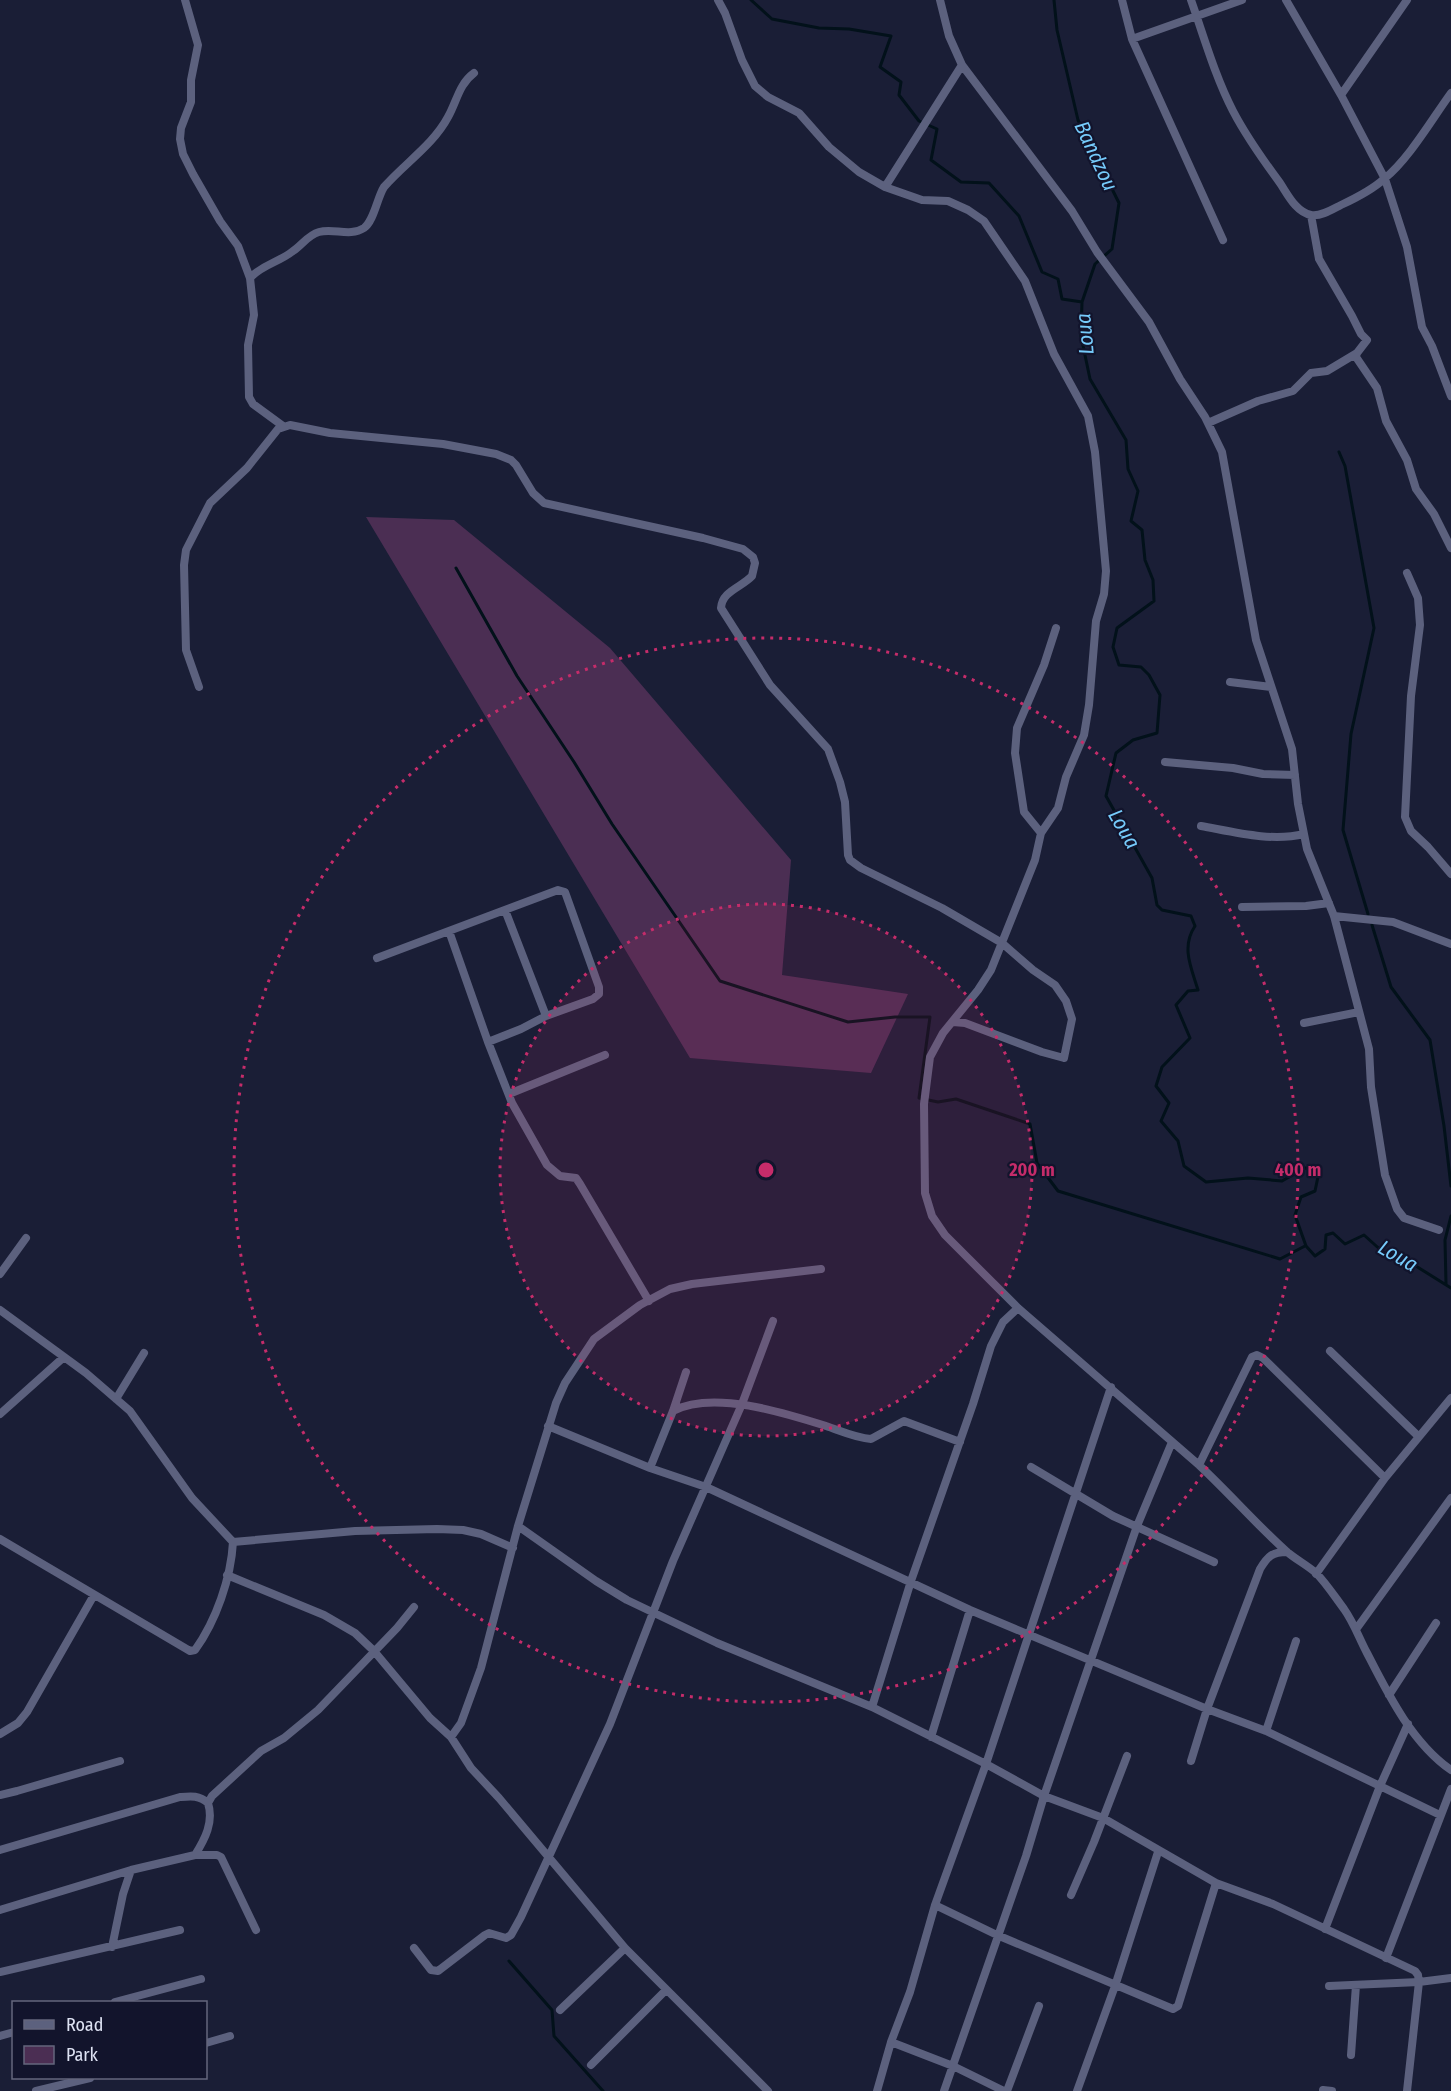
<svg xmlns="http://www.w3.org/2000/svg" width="1451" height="2091" font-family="'Fira Sans Condensed',sans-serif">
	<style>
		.green { fill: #4b2e53 }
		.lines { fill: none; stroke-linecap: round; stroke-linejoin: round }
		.stream { stroke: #02111a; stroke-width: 3 }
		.minor { stroke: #5c617e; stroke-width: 8 }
		.ring { fill: none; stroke: #c52c6a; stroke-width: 3; stroke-dasharray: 3 6 }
		.labels { text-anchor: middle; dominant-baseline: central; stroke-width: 4.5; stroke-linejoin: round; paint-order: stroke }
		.water-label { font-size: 21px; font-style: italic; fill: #76cbfb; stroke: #12142c }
		.centre { fill: #c52c6a; stroke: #12142c; stroke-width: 3 }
		.ring-label { font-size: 18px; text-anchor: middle; font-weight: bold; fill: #c52c6a; stroke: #12142c; stroke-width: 4.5; stroke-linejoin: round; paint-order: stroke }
	</style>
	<rect width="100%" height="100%" fill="#1a1e36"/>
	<path class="green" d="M366,517L454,520L610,648L791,860L782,975L908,994L871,1073L690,1058Z"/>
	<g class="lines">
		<path class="stream" d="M751,0L772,19L819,28L849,29L891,36L880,67L901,82L899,95L919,121L937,129L931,160L961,182L989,183L1019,216L1042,272L1058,279L1062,299L1082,302L1081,336L1090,379L1126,440L1128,469L1138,491L1131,521L1142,530L1145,560L1153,580L1154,601L1117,628L1113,647L1119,665L1141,667L1149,675L1160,695L1157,733L1133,740L1116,753L1106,796L1152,878L1157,905L1162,910L1191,916L1195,926C1181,947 1191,967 1198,990L1188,991L1176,1005L1190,1038L1162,1067L1156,1086L1169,1103L1161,1121L1178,1141L1184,1166L1206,1182L1248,1178L1282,1181L1305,1168L1319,1172L1315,1191L1301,1197L1295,1215L1306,1246L1315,1256L1325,1249L1326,1235L1333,1233L1345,1244L1364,1235L1384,1253L1403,1258L1451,1288
			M1054,0L1057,30L1078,120L1119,203L1112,249L1095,264L1082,302
			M1339,452L1345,466L1374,628L1351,734L1343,830L1368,914
			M456,568L517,676L574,762L612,824L720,981L848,1022L895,1017H930L919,1098L938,1102L956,1099L1030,1124L1037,1163L1058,1191L1280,1259L1305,1246
			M1372,925L1391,987L1430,1040L1444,1126L1451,1186
			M1446,1284L1445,1240L1451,1216
			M509,1961L552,2010L554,2036L603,2091"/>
		<path class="minor" d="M185,0L198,45L191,80V102L181,128L180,139L183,154L193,174L220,221L238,246L250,278L254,315L248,345L249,397L253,404L283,426
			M718,0L725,13L742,60L755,86L768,97L799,113L829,147L859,172L885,187L922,200L948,201L968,210L984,221L1025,281L1054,354L1088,416L1095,452L1106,571L1104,594L1096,621L1089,705L1084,735L1066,777L1058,808L1041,833L1035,860L991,970L978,990L943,1033L930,1057L924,1104L925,1193L932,1216L945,1235L1018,1308L1199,1465C1229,1493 1256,1524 1286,1551C1295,1559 1307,1565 1316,1573C1326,1583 1335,1597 1344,1609C1354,1623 1359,1638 1367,1653C1388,1694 1412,1743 1451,1770
			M940,0L949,36L962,65L1072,211L1097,252L1149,322L1180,379L1205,417L1222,452L1256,640L1292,749L1298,804L1307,849L1334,916L1369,1049L1371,1087L1385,1175L1397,1209L1404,1218L1439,1230
			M1122,0L1132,39L1223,240
			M1191,0C1204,37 1215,76 1233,111C1246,136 1263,160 1280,183C1288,195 1296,212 1311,215C1321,217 1333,209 1341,205C1356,198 1372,190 1384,179C1409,159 1432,119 1451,93
			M1286,0L1341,95L1385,179L1407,247L1422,327L1432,346L1451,396
			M1132,39L1242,0
			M1341,95L1407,0
			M885,187L962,65
			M1311,215L1319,259L1352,316L1361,334L1367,340L1357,353L1356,357L1377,388L1386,421L1407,460L1416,489L1434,514L1451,548
			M250,278C263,264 278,263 293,251C302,245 308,235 319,232C334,228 350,237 364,228C374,221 377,198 384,187C405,163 433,145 448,117C457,101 459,84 474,73
			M1208,423L1258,401L1293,391L1311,373L1327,371L1357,353
			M1407,573L1418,598L1420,625L1411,696L1405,817L1411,831L1428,847L1451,874
			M1230,682L1271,687
			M199,687L186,650L184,565L186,550L210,503L247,468L278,429L290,425L330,433L443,444L496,454L511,460L516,465L533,493L544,503L703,538L743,549L753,557L755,563L752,576C742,587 722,591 721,608L770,685L828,749L840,782L845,802L848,855L850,860L861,868L942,908L1002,943L1033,970L1055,985L1066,1001L1072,1019L1064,1058L1042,1052L965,1023L953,1022
			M1165,762L1233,768L1263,774L1295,775
			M1201,826C1234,832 1271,842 1304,834
			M1041,833L1024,812L1015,753L1017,728L1044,665L1056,628
			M1242,907L1306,906L1329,903
			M505,910L546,1016
			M1334,916L1393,922L1451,944
			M449,931L488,1042L512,1103L547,1165L560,1176L576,1178L580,1184L649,1301
			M377,958L558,890L565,892L599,987V994L593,999L546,1016L521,1029L488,1042
			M1304,1023L1359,1012
			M509,1094L605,1055
			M0,1274L26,1238
			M0,1310L86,1373L130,1411L192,1498L233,1542L355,1531L437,1529L463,1530L481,1534L513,1548
			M1330,1351L1418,1436
			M116,1399L144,1353
			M673,1411C713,1390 785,1413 826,1426C841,1431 856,1438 871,1439L904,1421L960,1442
			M0,1414L64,1357
			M548,1426L650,1468L706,1487L970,1610L1207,1709L1266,1731L1440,1815
			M1199,1465L1252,1357L1257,1355L1263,1358L1385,1478
			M1031,1467L1113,1516L1214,1562
			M650,1468L673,1411L686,1372
			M518,1526L596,1581L627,1600L717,1643L872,1707L986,1764L1044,1796L1103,1818L1216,1883L1273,1904L1415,1971L1418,1975L1419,1982L1407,2091
			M0,1539L190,1651L195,1650C216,1621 231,1578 233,1542
			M1316,1574L1385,1478L1451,1398
			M227,1575L324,1615L355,1633L374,1651L430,1718L451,1737
			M1357,1628L1451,1498
			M1389,1695L1436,1623
			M872,1707L911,1581L973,1404L991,1346L1003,1322L1018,1308
			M1266,1731L1296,1641
			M0,1734L18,1723L27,1712L94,1595
			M931,1737L970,1610
			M1191,1761L1207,1709L1260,1569C1268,1556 1272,1552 1287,1552
			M0,1795L17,1791L120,1761
			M0,1850L180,1797C191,1796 199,1795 208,1803
			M195,1855H217L221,1857L256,1930
			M1071,1895L1094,1842L1127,1756
			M935,1905L997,1935L1173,2009L1178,2006L1216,1883
			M0,1910L131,1870L195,1855C205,1839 214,1822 208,1803L212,1796L261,1751L284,1738L318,1710L397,1628L414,1607
			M1325,1929L1380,1786L1408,1724
			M112,1947L123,1894L131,1870
			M414,1948L431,1970L438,1971L485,1935L489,1933L506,1938L511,1935L521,1917L610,1724L673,1561L742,1404L773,1321
			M1386,1958L1451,1789
			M0,1972L180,1930
			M1329,1986L1419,1982L1451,1978
			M115,2002L201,1979
			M560,2010L625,1948
			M0,2036L14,2032
			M891,2042L953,2066L1004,2091
			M206,2043L230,2036
			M1351,2055L1356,1985
			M591,2065L666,1990
			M1323,2090L1332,2091
			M36,2091L90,2078
			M768,2091L625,1948L499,1798L471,1768L451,1737L461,1723L481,1668L518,1526L556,1403L565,1383L594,1339L640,1305L670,1289L692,1284L821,1269
			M877,2091L891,2042L910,1992L935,1905L986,1764L1111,1387
			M944,2091L1026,1856L1044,1796L1137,1526L1172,1442
			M1007,2091L1039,2006
			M1077,2091L1115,1986L1158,1852"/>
	</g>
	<circle cx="766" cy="1170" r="266" fill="#c52c6a" fill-opacity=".12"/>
	<g class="ring">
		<circle cx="766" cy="1170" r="266"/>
		<circle cx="766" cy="1170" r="532"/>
	</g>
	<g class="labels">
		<g class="water-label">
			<text transform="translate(1096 156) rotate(65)">Bandzou</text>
			<text transform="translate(1085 334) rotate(-95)">Loua</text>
			<text transform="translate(1124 829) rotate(60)">Loua</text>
			<text transform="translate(1398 1256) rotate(30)">Loua</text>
		</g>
	</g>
	<circle cx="766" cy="1170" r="9" class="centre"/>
	<g class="ring-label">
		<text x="1032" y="1176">200 m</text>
		<text x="1298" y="1176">400 m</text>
	</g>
	<rect x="12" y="2001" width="195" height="78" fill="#12142c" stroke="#64667c" stroke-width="1.5"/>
	<rect x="24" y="2020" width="30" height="9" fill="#5c617e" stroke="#64667c" stroke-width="1.5"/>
	<text x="66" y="2031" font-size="18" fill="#dee2f3">Road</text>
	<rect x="24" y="2046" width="30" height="18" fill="#4b2e53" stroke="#64667c" stroke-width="1.5"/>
	<text x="66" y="2061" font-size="18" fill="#dee2f3">Park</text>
</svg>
